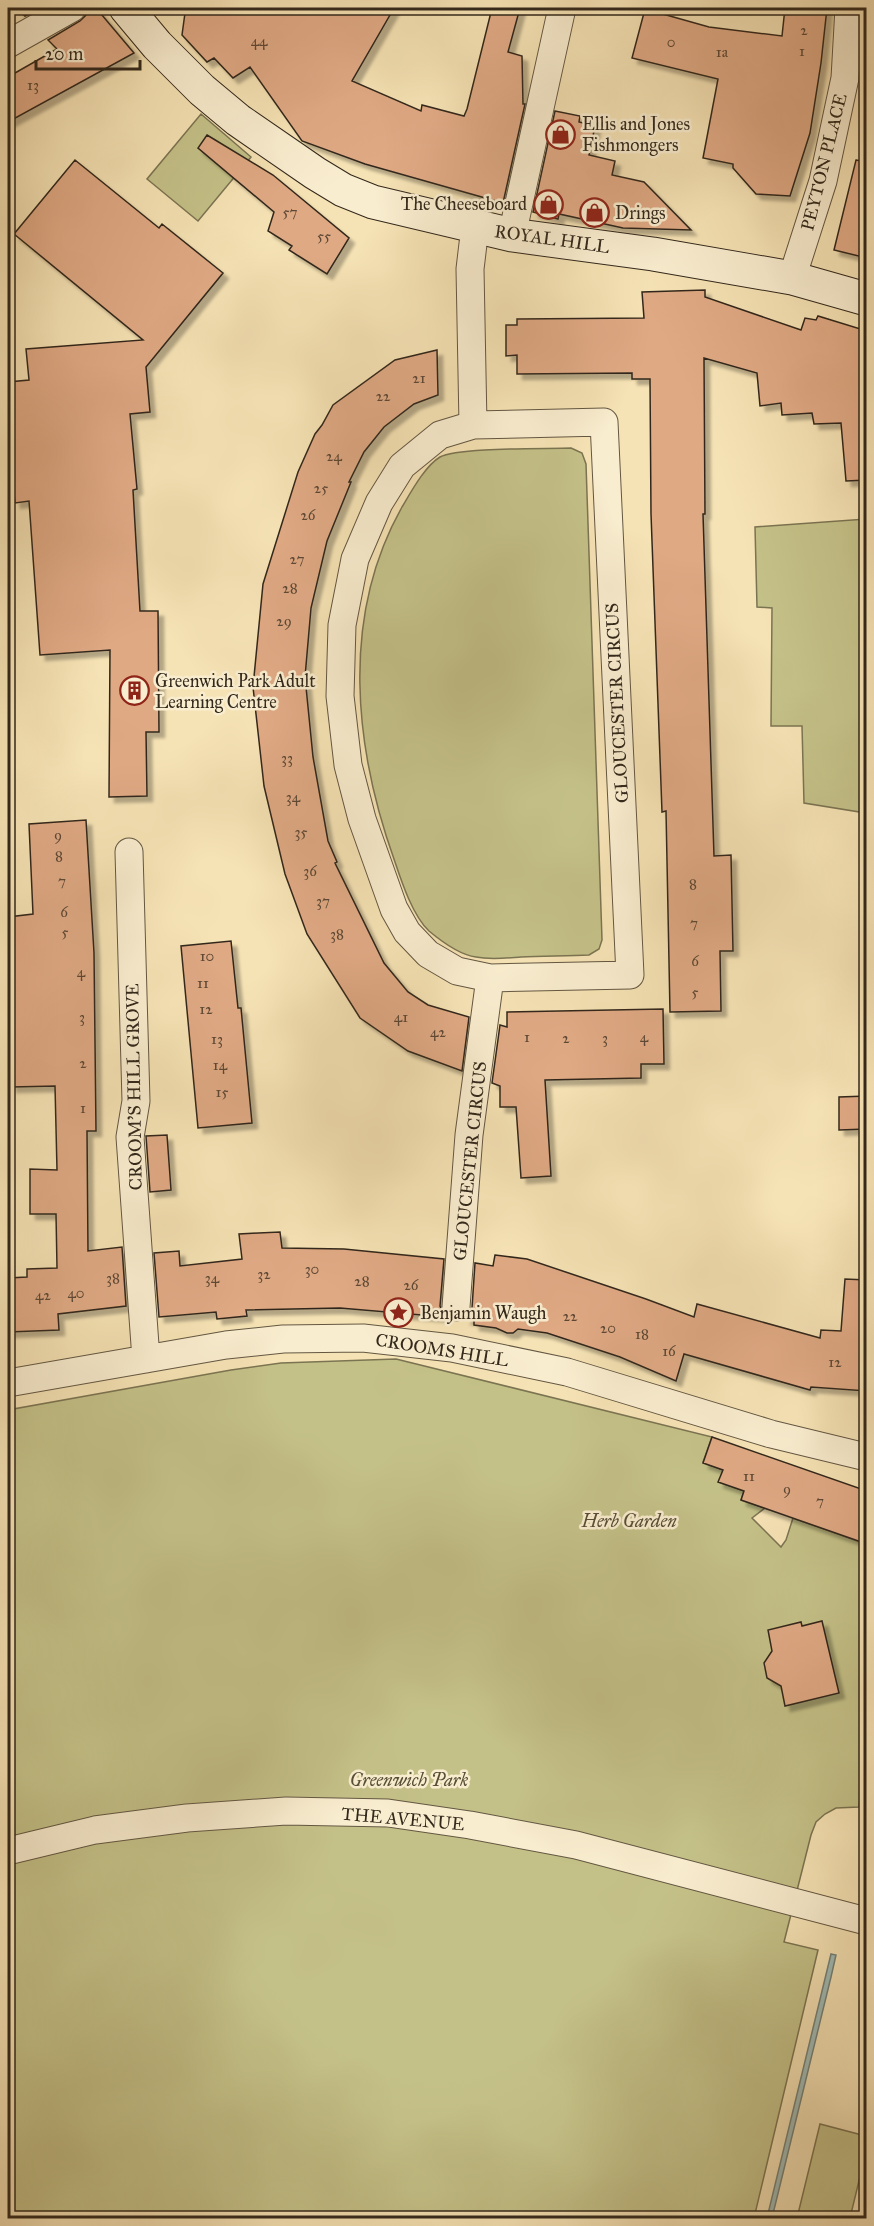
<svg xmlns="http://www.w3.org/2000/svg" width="874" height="2226" font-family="'IM FELL Great Primer',serif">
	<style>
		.green { fill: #c4c188; stroke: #7b7452; stroke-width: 1.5 }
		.water { fill: #a0bcb7; stroke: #748179; stroke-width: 1.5 }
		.building { fill: #dfa984; stroke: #32281b; stroke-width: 1.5; filter: url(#shadow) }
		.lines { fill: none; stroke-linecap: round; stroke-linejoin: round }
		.street-casing { stroke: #635742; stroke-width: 29 }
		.secondary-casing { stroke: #32281b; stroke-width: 35 }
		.street { stroke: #f9edcf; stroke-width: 27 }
		.secondary { stroke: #f9edcf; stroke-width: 33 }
		.labels { text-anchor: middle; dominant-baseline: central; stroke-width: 5; stroke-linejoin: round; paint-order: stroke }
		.number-label { font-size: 15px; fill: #5d4835 }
		.poi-label { font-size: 18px; fill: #32281b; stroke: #f9edcf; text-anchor: start }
		.street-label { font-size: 18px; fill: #32281b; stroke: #f9edcf }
		.park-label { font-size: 18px; font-style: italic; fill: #564e36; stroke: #f9edcf }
	</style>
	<defs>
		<filter id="shadow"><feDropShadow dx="5.5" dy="5.5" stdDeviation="1.5" flood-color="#0004"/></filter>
	</defs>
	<rect width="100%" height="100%" fill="#f6e3b5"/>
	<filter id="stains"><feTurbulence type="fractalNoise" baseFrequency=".00333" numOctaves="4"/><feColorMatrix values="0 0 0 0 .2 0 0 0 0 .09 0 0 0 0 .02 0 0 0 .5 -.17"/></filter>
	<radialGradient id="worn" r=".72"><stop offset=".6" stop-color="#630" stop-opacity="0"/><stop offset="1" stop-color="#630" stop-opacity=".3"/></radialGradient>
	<path class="green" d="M201,114L251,157L198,221L147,179Z
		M571,448L582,453L586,464L602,940L599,949L589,955C567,956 544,956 521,957C507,958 491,960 476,957C460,955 441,941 429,931C413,916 402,883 395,862C354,748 340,617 402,507C411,492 425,466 440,457C457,447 546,449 571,448Z
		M866,519V813L804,803L802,726H771L772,608L757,607L755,527Z
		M396,1359L712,1437L703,1462L723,1470L719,1482L744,1491L741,1500L765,1508L752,1518L781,1547L786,1540L793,1518L866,1544V1746L859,1807L836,1808L825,1814L816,1822L811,1835L784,1942L818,1950L754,2218H8V1410L231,1370L281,1363Z
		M866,2117V2152L850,2218H797L820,2124L862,2135Z"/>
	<path class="water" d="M831,1954L836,1955L831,1977L772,2218H767Z"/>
	<path class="building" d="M17,8H41L25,16Z
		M88,8H96L134,53L8,122V77L57,49L48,40L80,21L86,15Z
		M194,8H394L352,81L421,111L422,105L464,116L467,109L492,8H520L508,52L522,56L523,104H525L503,203L365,164L302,141L250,67L233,78L214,58L207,62L182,35L185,13Z
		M785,8H827L821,63L810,133L790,196L756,194L733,168V164L703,158L718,79L632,58L645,9L709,27L782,36Z
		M555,111L580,116L579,122L595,126L589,155L615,161L612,175L644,182L691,230L623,228L559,214L558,219L533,212Z
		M207,135L273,175L349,238L327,274L289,250L292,246L268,231L274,212L198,148Z
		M75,160L159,228L162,224L223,273L146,367L150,412L130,414L137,489L133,490L140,611H158L159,732H146L147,796L109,797L110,650L40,655L29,501L15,503L8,434V382L29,380L26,349L143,340L14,234Z
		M856,160L867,162V258L834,250Z
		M705,290V297L801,330L805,318L816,320L818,316L867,331V480L846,481L841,423L814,424L812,413L782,415L781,403L760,406L757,373L704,358L705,514H703L714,856L731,855L733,951H720L721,1011L670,1012L666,811L662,812L651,514L650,379H632V373L517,374V355L506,356V325H517V319L644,318L642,292Z
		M437,350L438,395L414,404L384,427L364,452L349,482H351L327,541L311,608L305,677L313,757L328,841L337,862L335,863L384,963L408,992L428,1005L469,1017L462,1071L408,1051L360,1018L307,934L285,874L264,786L253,687L263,584L298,472L315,434L322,425L333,405L395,360Z
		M86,820L94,953L96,1131H87L88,1251L122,1247L126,1306L58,1314L59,1330L8,1332V1278L27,1277V1269L57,1268L56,1214H30V1169L57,1170L55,1086L11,1087L8,1012V917L33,914L29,824Z
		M231,941L238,1008H241L252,1123L198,1128L181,946Z
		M663,1009L664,1064H641V1078L545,1080L551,1176L521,1178L516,1107H500V1086L492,1083L500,1025L507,1027V1012Z
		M867,1096V1129L839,1130V1097Z
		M167,1135L171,1190L150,1192L146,1136Z
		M280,1232L282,1248L344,1249L444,1259L440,1306L445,1317L340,1308L246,1310L247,1316L217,1319L216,1312L159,1317L154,1253L179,1251L180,1266L242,1259L239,1234Z
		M495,1255L527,1259L646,1299L694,1317L697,1304L820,1338L821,1330L841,1331L845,1279L867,1280V1391L811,1387L810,1390L684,1354L676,1381L620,1357L547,1333L518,1329L513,1333H507L496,1328L474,1325V1320L465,1319L469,1315L472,1308L475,1263L493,1266Z
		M712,1437L867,1491V1544L741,1500L744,1491L718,1482L723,1470L703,1463Z
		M822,1621L839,1693L785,1706L781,1686L767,1678L764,1663L772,1651L768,1630L801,1622L802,1626Z"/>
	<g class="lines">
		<defs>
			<path id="street" d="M8,44L72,8
				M512,235L562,8
				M792,278L823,181L845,78L849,8
				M604,422L630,975L490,978L457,971L428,954L407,932L394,909L362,819L348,765L340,696L342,625L355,559L379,503L402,466L440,435L473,425Z
				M473,425L470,269L475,227
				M129,852L136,1101L130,1137L146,1359
				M456,1307L469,1135L490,978
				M8,1383L226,1345L283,1339L363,1338L452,1348L567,1372L771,1434L866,1457
				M8,1851L95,1830L187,1818L286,1811L388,1813L470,1825L576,1845L866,1921"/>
			<path id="secondary" d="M126,8L157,45L202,90L238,120L315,173L343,190L373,202L512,235L653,254L792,278L866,299"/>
		</defs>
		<use href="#street" class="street-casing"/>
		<use href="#secondary" class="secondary-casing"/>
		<use href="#street" class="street"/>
		<use href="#secondary" class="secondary"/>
	</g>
	<defs>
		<symbol id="shop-ring" viewBox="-11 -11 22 22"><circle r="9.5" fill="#f9edcf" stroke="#8f2418" stroke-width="1.5"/><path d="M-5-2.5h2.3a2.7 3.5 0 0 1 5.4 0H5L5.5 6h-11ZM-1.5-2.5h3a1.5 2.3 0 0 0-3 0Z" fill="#8f2418"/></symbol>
		<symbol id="building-ring" viewBox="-11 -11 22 22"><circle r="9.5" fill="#f9edcf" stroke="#8f2418" stroke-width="1.5"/><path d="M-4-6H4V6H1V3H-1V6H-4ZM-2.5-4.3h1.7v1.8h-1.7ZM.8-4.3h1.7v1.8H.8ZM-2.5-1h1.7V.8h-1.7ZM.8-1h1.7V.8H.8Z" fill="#8f2418"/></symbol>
		<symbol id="sight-ring" viewBox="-11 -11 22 22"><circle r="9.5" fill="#f9edcf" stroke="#8f2418" stroke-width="1.5"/><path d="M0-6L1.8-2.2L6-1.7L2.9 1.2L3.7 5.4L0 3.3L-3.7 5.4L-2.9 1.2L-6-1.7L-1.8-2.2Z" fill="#8f2418"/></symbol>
	</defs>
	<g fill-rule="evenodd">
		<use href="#shop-ring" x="544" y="118" width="33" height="33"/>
		<use href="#shop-ring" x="532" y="188" width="33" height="33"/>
		<use href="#shop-ring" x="578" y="196" width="33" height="33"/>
		<use href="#building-ring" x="118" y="674" width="33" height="33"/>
		<use href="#sight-ring" x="382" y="1296" width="33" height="33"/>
	</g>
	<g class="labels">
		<g class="number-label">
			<text x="804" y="30">2</text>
			<text x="259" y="41">44</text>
			<text x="671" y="42">0</text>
			<text x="802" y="51">1</text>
			<text x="722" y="52">1a</text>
			<text x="33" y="85">13</text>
			<text x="290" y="212">57</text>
			<text x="324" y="236">55</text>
			<text x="419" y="378">21</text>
			<text x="383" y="396">22</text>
			<text x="334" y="456">24</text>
			<text x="321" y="488">25</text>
			<text x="308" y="515">26</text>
			<text x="297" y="559">27</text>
			<text x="290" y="588">28</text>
			<text x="284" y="621">29</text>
			<text x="287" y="758">33</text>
			<text x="293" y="797">34</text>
			<text x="301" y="832">35</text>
			<text x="58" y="835">9</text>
			<text x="59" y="856">8</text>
			<text x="310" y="871">36</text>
			<text x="62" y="881">7</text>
			<text x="693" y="884">8</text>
			<text x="323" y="901">37</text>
			<text x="64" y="912">6</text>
			<text x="694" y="923">7</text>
			<text x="65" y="932">5</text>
			<text x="337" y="934">38</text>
			<text x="207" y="956">10</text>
			<text x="695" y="961">6</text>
			<text x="81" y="972">4</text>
			<text x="203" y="983">11</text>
			<text x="695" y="992">5</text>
			<text x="206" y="1009">12</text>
			<text x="82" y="1017">3</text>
			<text x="401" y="1017">41</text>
			<text x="438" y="1032">42</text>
			<text x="527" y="1037">1</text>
			<text x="644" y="1037">4</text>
			<text x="566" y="1038">2</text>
			<text x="605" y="1038">3</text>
			<text x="217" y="1039">13</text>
			<text x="83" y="1063">2</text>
			<text x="220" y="1065">14</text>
			<text x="222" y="1092">15</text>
			<text x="83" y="1108">1</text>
			<text x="312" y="1269">30</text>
			<text x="264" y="1274">32</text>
			<text x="113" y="1278">38</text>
			<text x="212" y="1278">34</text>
			<text x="362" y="1281">28</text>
			<text x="411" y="1285">26</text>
			<text x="76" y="1293">40</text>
			<text x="43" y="1295">42</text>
			<text x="570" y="1316">22</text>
			<text x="608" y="1328">20</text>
			<text x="642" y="1334">18</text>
			<text x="669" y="1351">16</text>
			<text x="835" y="1362">12</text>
			<text x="749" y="1476">11</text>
			<text x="787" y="1489">9</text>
			<text x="820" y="1501">7</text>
		</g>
		<g class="poi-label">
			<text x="582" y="124">Ellis and Jones<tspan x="582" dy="21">Fishmongers</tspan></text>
			<text x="527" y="204" text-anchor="end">The Cheeseboard</text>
			<text x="615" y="213">Drings</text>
			<text x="155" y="681">Greenwich Park Adult<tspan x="155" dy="21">Learning Centre</tspan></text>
			<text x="420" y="1313">Benjamin Waugh</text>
		</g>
		<g class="street-label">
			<text transform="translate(824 162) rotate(-76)">PEYTON PLACE</text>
			<text transform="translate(552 239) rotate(8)">ROYAL HILL</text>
			<text transform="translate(617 703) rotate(-93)">GLOUCESTER CIRCUS</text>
			<text transform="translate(134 1087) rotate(-91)">CROOM'S HILL GROVE</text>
			<text transform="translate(470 1161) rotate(-84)">GLOUCESTER CIRCUS</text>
			<text transform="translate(442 1350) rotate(9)">CROOMS HILL</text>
			<text transform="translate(403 1819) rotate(5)">THE AVENUE</text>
		</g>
		<g class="park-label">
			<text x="629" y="1521">Herb Garden</text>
			<text x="409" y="1780">Greenwich Park</text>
		</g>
	</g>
	<rect width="874" height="2226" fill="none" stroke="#f6e3b5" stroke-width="30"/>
	<rect x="9" y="9" width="856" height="2208" fill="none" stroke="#32281b" stroke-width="3"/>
	<rect x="15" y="15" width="844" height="2196" fill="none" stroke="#32281b" stroke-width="1.5"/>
	<path d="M36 60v9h104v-9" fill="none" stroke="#32281b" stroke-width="3"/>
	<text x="45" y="60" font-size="18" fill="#32281b" stroke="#f9edcf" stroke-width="4.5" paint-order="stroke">20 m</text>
	<rect width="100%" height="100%" filter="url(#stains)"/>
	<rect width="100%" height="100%" fill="url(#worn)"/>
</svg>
